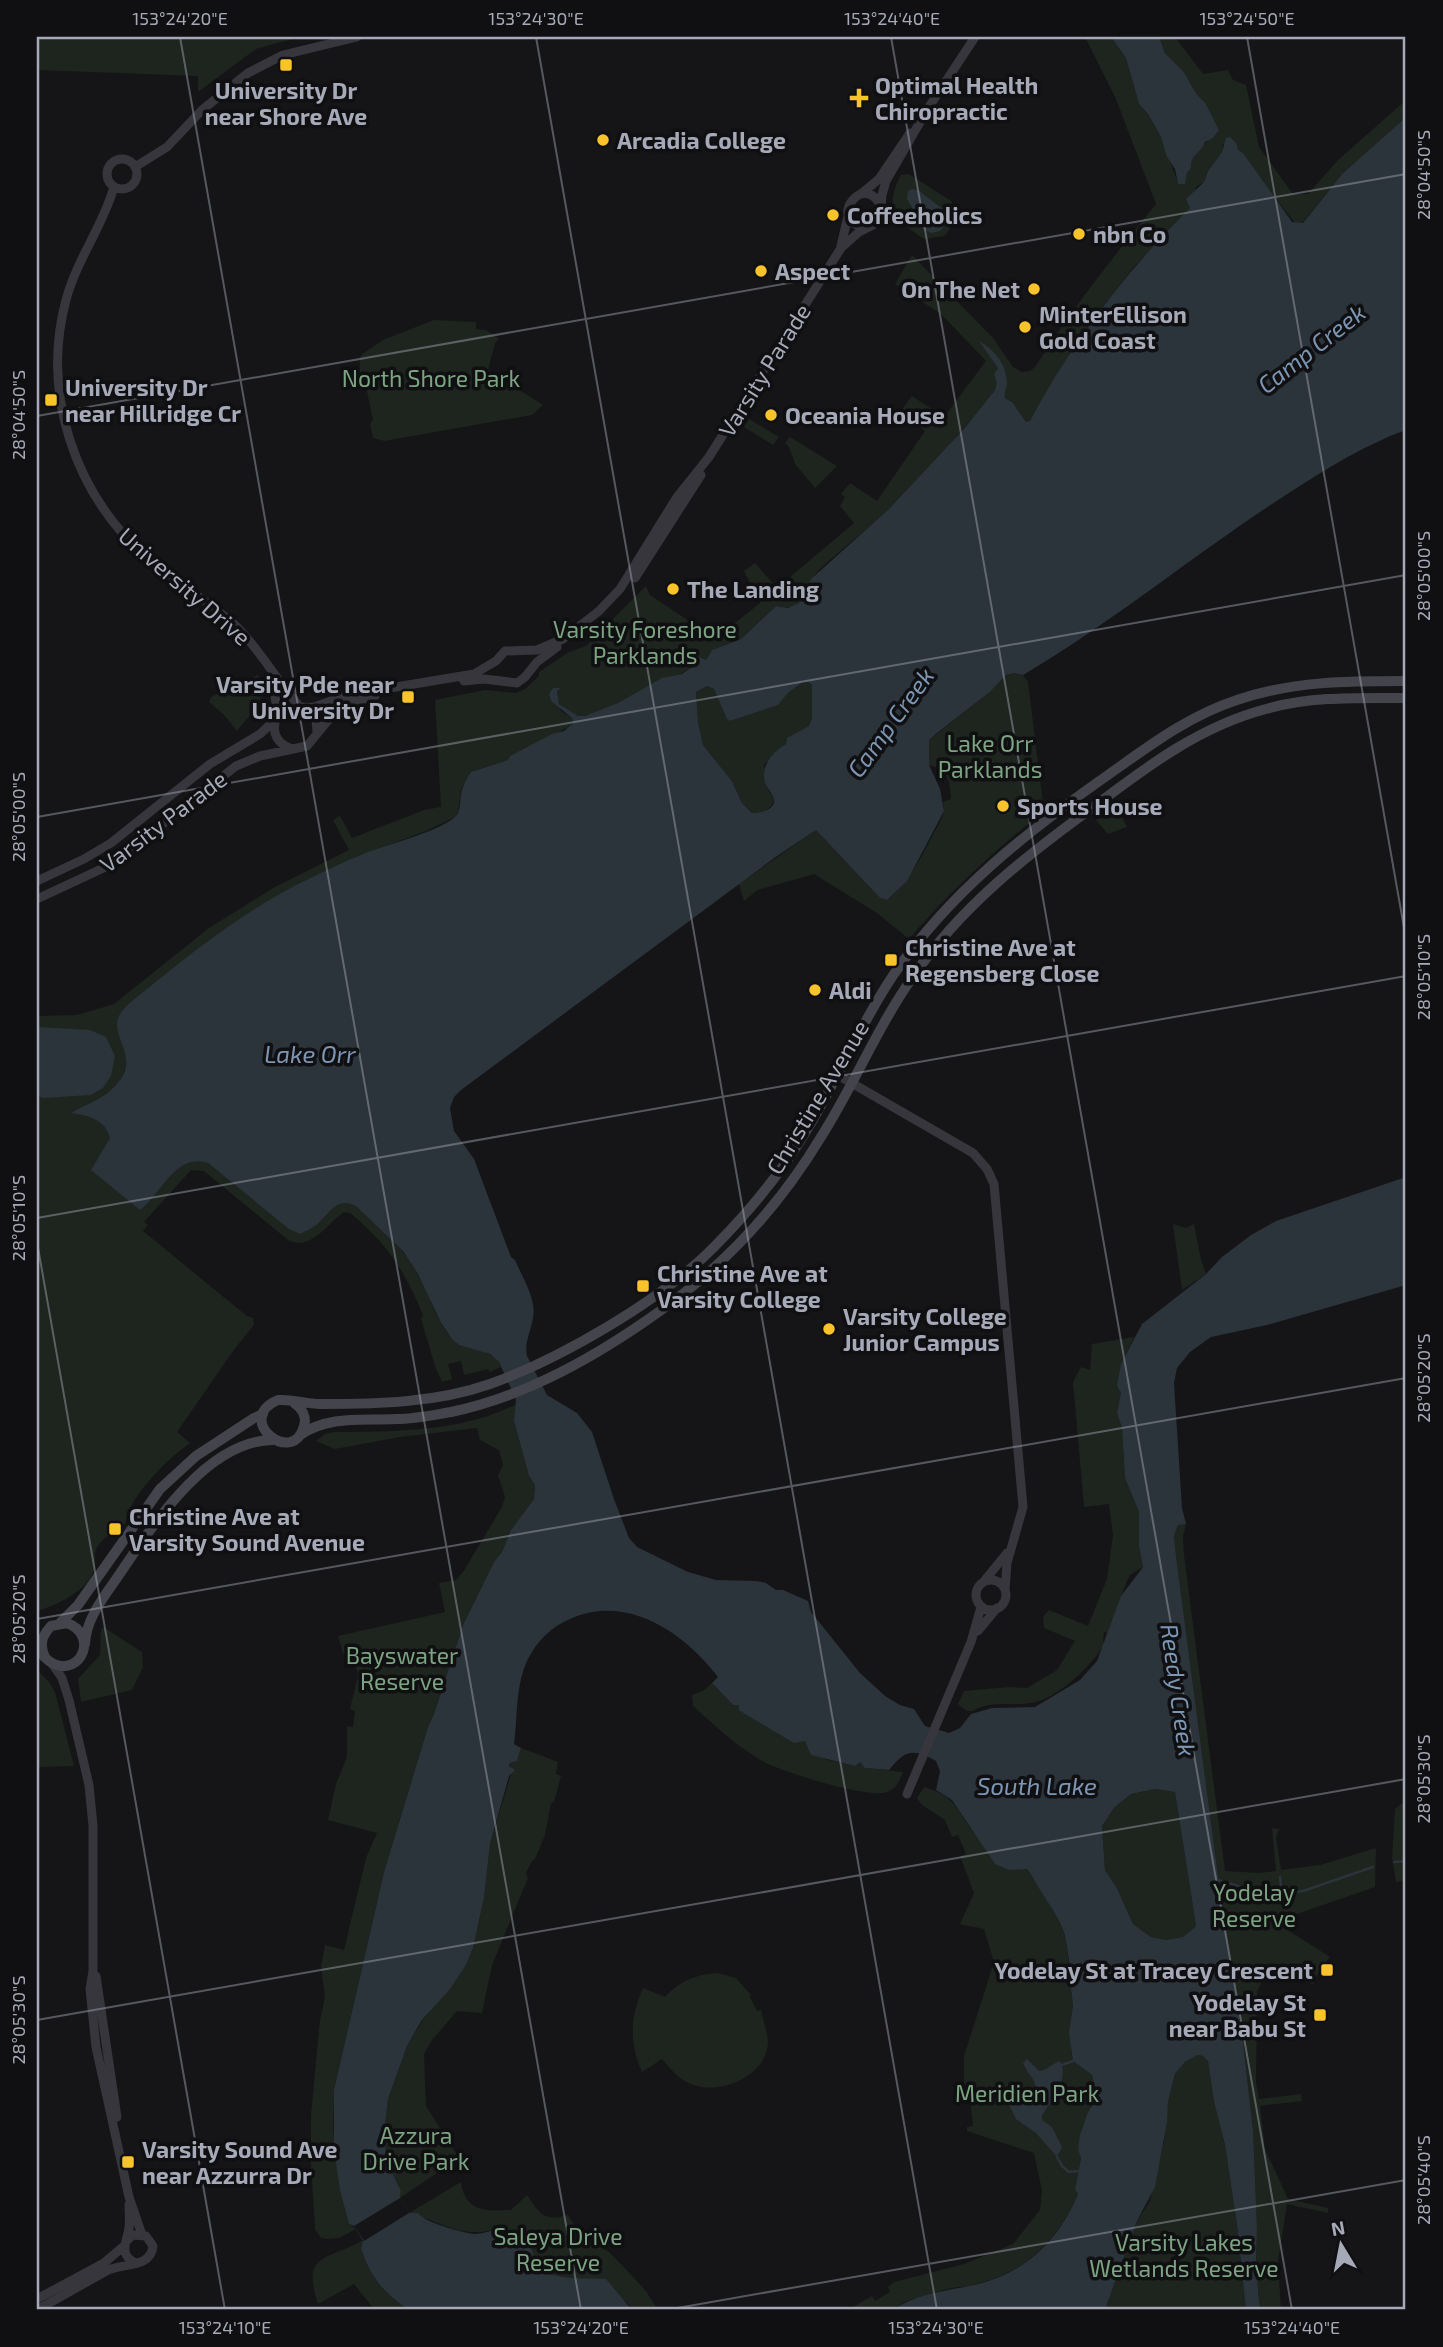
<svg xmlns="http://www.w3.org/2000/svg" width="1443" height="2347" font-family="'Exo 2',sans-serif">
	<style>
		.green { fill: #1d251e }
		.water { fill: #2b333b; fill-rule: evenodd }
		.pier { fill: #151517 }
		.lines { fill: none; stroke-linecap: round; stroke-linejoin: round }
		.stream { stroke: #2b333b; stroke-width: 2.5 }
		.tertiary { stroke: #36363c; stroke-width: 9 }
		.secondary { stroke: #44454c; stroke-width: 10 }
		.ticks { fill: none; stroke: #a6aab8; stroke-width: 2; stroke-opacity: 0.45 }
		.poi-dot { fill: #f9c32b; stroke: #101012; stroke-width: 2.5 }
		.labels { text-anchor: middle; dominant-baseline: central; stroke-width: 7; stroke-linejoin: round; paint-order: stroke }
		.poi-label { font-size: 23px; font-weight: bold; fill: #a6aab8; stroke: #101012; text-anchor: start }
		.street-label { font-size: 23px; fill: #a6aab8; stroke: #101012 }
		.park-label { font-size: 23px; fill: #7da482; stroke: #101012 }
		.water-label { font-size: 24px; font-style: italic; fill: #7c96b4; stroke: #101012 }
		.neatline { fill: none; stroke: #a6aab8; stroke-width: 2.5 }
		.ticks-label { font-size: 18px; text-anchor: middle; fill: #a6aab8 }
	</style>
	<rect width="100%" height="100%" fill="#151517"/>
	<path class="green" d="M37,37H299L256,49L198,92V76L37,70Z
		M1085,37H1111L1126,58L1139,104L1148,114L1161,137L1178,183C1191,176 1187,166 1195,155C1202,145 1211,138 1219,130L1206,104L1195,92L1184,72L1165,53L1159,37H1175L1203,74L1228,70L1233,80L1246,85L1259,147L1293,194H1308L1338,160L1406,100V117L1342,174L1302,223L1300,229L1262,182L1243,153L1223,144L1222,152L1208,171L1204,182L1196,187L1190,208L1134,267L1097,314L1070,353L1030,422H1026L1012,402L1005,398L1004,394L995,390C962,432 927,473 888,510C866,531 841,549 819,570C809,580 808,597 796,605C789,610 783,606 776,606L741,639L712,650L706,660C693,663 686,675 671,676C655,684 593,720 578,716C571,714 565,708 559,704L557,690L553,688L552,696L562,712L572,718L573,723C568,729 520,752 510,756L508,760L471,772L461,790L458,812L455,817L426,831L361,855L302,882L221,932L122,1011C126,1046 137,1075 102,1097C93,1103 82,1107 72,1112C88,1116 106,1120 111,1138L92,1170L175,1171C186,1161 194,1158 208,1163L289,1228L300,1234C306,1231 313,1228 318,1223C326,1216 332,1205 342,1203C352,1200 358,1208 365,1213C390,1234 411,1258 425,1288C433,1304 437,1321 449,1335C463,1353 494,1346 501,1367L490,1372L488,1369L464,1375L461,1361L448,1364L452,1379L442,1382L435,1366L421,1319L423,1315C405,1271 387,1243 350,1213L344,1212C326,1225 311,1251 288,1240L204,1171L191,1170L144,1222L148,1225L143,1231L247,1316L253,1318L254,1325L233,1351L177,1432L190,1443C168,1459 149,1478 134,1501C130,1508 128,1520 123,1526C114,1535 108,1532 98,1546C93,1553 96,1559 95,1567C90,1590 56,1606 37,1611V1016L77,1015L114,1004L209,928L275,887L349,850L333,820L340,816L352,838L424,810L441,807L435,700L485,690L516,693L525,689L539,676V672L569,652L586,646L646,586L650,595L701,629L724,632L760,603L744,571L755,563L777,588L854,523L840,506L845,497L841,494L850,483L877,501L925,431L900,412L912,396L944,417L986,361L941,314L895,284L912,255L993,338L1013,367L1022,372L1030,371L1035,367C1072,309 1113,257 1156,204L1116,99Z
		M909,174L951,201C957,213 954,226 944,236L924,239L895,219C890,204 893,189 901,175Z
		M434,320L476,322V329L486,330L499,339L495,343L488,370L543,405L532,415L384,441L373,438L370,424L373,420L366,387C360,382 358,364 361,355L383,340Z
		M749,419L779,437L773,445L744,427Z
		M790,437L837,466L815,488L795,464L789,447L785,443Z
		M1014,673L1023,675L1028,682L1044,811C995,850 950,891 909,939L877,913L814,874L758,890L744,901L739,884L816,830L880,898L887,900C913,878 926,847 942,818L944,811L943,802L951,799L949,782L943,769L929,765V740L990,692L1006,675Z
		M258,675C268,703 253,710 237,731L224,715L209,702L211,697Z
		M803,682H808L812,685V718L809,726L779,749L764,765L767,788L774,799C772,810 762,813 752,813L742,803L732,781L703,745L698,722L696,692L707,686L714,689L730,721L777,705L788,693Z
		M1111,810L1119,812L1127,827L1108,834L1096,820Z
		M1173,1224L1186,1228L1194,1224L1201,1260L1206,1274L1182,1290Z
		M1134,1337L1121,1364V1393L1117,1413L1122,1428L1125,1478L1139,1512V1546L1143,1567L1130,1575L1126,1583L1108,1633L1104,1632L1103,1641L1105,1643C1094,1664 1056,1700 1031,1703C1013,1706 989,1700 973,1711H967L958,1704L964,1691L1009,1687L1027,1688L1057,1670L1075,1641L1044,1628L1043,1617L1049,1610L1088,1626L1107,1579L1113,1535L1109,1504L1084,1507L1073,1382L1081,1367L1090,1370L1092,1344Z
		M517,1404L514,1421L529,1476L535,1485L534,1499L511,1530L502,1552L494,1562L463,1625L434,1714L428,1727L384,1872L334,2090L333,2130L340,2191L349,2224L356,2229L339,2238L327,2239L321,2238L315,2229L311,2165V2115L320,2020L325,1997L321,1967L325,1945L344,1950L366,1858L377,1833L328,1820L336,1784L347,1757V1726L353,1727L355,1711L350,1709L358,1676L357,1670L343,1653L338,1636L445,1612L439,1583L456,1580L463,1572L502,1507L505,1497L498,1475L503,1465L499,1450L480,1440L477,1428L400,1437L335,1449L316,1441L325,1434L334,1432C395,1432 461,1432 517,1404Z
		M1178,1524H1186L1183,1536L1184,1555L1225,1871L1259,1873L1276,1871L1272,1828L1279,1829L1276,1838L1281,1870L1320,1865L1376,1848L1375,1887L1285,1918L1281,1926L1330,1957L1319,1971L1313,1984L1267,1970L1257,1992L1256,2082L1259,2099L1301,2094L1302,2101L1260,2106L1265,2149L1288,2199L1328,2208V2213L1287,2204L1278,2261L1281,2310H1260L1256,2268L1257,2227L1253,2130L1243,2042L1224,1921L1176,1556L1174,1536Z
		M103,1627L142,1652L143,1667L132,1690L81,1702L78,1679L100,1655L101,1630Z
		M37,1670L49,1682L55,1692L74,1766L37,1767V1782Z
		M712,1683L733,1705H740L805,1741L824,1759L855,1766L859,1761L866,1768L903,1772C899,1781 897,1789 887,1792C869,1799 786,1773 766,1763C741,1750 715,1726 693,1706L692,1695L703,1691Z
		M521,1748L558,1762L556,1774L561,1776L554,1802L551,1803L545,1835L535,1859L532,1861L526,1873L528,1878L492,1965L482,2013L457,2011L432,2040L424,2054L426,2106L459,2158L400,2198L401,2191L386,2160L385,2127L388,2099L407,2046L423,2020L466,1965L473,1948L484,1898L490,1844L511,1774L510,1763L517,1761Z
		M924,1787C959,1797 956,1812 976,1835C985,1845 1014,1855 1027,1861C1036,1885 1051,1904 1062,1927C1069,1943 1065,1961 1074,1976C1071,1988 1073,1998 1073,2010C1072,2030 1069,2040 1073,2061L1092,2075L1097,2099L1093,2104L1078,2149L1081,2158L1075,2189L1078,2194C1058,2240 1026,2273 973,2285C965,2287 955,2287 947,2289C933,2293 918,2297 905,2302C901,2304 896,2309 891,2310C878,2313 861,2310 848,2310L872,2296L875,2301L890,2292L888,2287L894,2282L964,2264L1013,2244L1040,2210L1042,2191L1034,2153L967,2131V2127L973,2126L970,2099H964V2056L994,1962L984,1929L960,1924L974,1893L960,1856L966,1854L958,1835L952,1837L945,1820L922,1805L917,1798Z
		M1155,1789L1175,1792L1196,1926L1183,1937L1166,1940L1151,1937L1133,1924L1117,1888L1105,1870L1102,1826L1114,1808L1131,1794Z
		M1406,1800V1880L1396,1882L1392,1858L1395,1809Z
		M717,1973L736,1978L751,1995L750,1997L757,2011L761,2010C763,2020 768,2033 768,2043C766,2077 719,2096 691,2084C678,2079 671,2069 662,2059L642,2072C629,2042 630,2018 643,1988L665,1997C680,1981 694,1975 717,1973Z
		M1198,2055L1203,2056L1208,2060L1214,2102L1225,2145L1237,2225L1246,2310H1105L1137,2221L1150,2201L1164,2142L1168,2102L1175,2074L1185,2062Z
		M461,2182C465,2213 487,2211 511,2210L527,2195C540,2214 544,2222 568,2215L580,2235L609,2252L622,2265L646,2291L658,2310H632L627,2302L544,2272L532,2257L531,2245L509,2238L497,2229C460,2239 443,2222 409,2213Z
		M361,2241H364L361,2249C372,2279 382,2293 409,2310H375L354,2284L318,2304C301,2252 327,2261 361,2241Z"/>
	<path class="water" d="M1111,37H1159L1165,53L1184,72L1195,92L1206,104L1219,130L1213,138L1205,142C1201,153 1190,155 1191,168L1187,173L1185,184H1178L1175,169L1167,157L1161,137L1148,114L1139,104L1126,58Z
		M1406,117V430C1359,447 1317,475 1275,502C1190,558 1111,623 1023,675L1014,673L1006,675L990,692L937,733L929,740V765L940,789L944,811L907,881L887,900L880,898L816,830L777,856L461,1090L454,1097L450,1108L454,1131L474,1159L511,1257L515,1260C522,1277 537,1299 533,1318C531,1331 524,1343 527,1356L547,1395L577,1413L592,1432L614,1499L629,1538L637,1547L688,1572L716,1580L756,1581L766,1583L776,1590H783L808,1601L811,1612L860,1673L885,1696L900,1705L914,1709L925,1726L949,1733L960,1728L971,1714L992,1708L1035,1707L1080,1680L1097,1661L1121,1596L1143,1567L1139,1546V1512L1125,1478L1122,1428L1117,1413L1121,1393L1117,1386L1121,1364L1142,1324L1206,1274L1222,1257L1251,1235L1276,1221L1406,1177V1285L1267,1325L1211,1337L1190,1352L1177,1368L1174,1383L1182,1508L1186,1524L1178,1525L1174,1536L1176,1556L1224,1921L1243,2042L1253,2130L1257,2227L1256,2268L1260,2310H1246L1237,2225L1225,2145L1214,2102L1208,2061L1203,2056L1198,2055L1185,2062L1175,2074L1168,2102L1167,2122L1155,2187L1137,2221L1105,2310H893C918,2293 946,2291 974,2285C1026,2273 1058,2241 1078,2194L1075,2189L1081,2158L1078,2150L1080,2135L1088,2112L1097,2099L1092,2075L1073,2061L1069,2033L1073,2006L1071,1987L1074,1976C1066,1961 1069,1943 1062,1927C1054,1909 1040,1892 1031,1874L1027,1869L1009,1870L995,1864L952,1800L936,1790L940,1771L936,1761C913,1748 905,1750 889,1770L865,1768L860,1762L855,1766L811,1755L805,1741L794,1743L745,1714L739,1710V1705H733L712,1683L718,1677C684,1632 626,1593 570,1619C551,1627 537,1641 528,1659C515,1686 518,1715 514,1744L521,1748L517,1761L510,1763L509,1766L515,1770L509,1776L490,1844L484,1898L473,1948L466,1965L450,1989L422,2020L407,2046L388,2099L385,2127L386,2160L401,2191L400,2198L409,2213H418C424,2222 462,2233 475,2234C482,2234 490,2231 497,2229L509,2238L531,2245C536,2285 575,2277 606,2279L632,2310H409C382,2292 372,2279 361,2249L363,2241L354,2226L349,2224L340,2191L334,2149V2090L384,1872L428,1727L434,1714L463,1625L494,1562L502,1552L511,1530L534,1499L535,1485L529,1476L514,1421L516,1400L499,1362L490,1354L459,1345L452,1339L441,1323L418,1274L403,1251L356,1206C336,1195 328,1216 315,1226C310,1229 305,1232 300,1234L289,1229L208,1163C176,1152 162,1193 140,1210L91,1170L110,1138C106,1120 87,1115 71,1113C86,1104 104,1099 116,1085C142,1056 109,1038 119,1016C123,1007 135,999 142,993C192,952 246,910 304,881C323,872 343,862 363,854C384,845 442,831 456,816C462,809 459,798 462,790C464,784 468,776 471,772L508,760L510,756L552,734L564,731L573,723L572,718L551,701L549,694L553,688H561L557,691L559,704L578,716H585L618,703L662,678L682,674L695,665L697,656L706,660L712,650L741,639L776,606L788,608L799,603L811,579L889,509L963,430L995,390L997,383L994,374L998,368L979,341C994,350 1006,363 1007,382C1007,388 1004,392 1005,398L1012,402L1026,422L1030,421C1072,342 1126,271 1190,208L1186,199L1204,182L1208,171L1222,152L1226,138L1230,137L1237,144L1238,150L1243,153L1292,222L1303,223L1342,174ZM803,682H808L812,685V718L809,726L787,738L786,744C771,753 759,768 766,785C768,789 774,796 774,800C775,810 759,813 752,813L742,803L732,781L703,745L698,722L696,692L707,686L714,689L727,719L730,721L778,705L788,693ZM1155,1789L1175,1792L1196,1926L1183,1937L1166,1940L1151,1937L1133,1924L1117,1888L1105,1870L1102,1826L1114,1808L1131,1794Z
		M912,189L918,190L944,210L946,224L940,231L931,233L920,227L916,215L907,199L908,191Z
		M37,1027L90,1030L106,1037L115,1056L111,1076L103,1088L91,1095L43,1098L37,1096Z
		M1027,2059L1039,2071C1048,2070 1051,2064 1060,2061C1070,2081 1051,2099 1042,2116V2120L1052,2127L1062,2147L1057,2157L1036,2133L1016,2119L1005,2096L1007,2092H1011L1021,2102H1032C1041,2082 1031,2080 1023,2063Z"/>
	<path class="pier" d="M400,2198L409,2213L364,2241L354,2226Z"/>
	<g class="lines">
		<path class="stream" d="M1394,1862L1406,1861
			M1280,1877L1282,1894
			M1218,1880L1273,1896L1303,1891L1373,1867
			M1062,2065L1073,2061
			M1057,2157L1062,2166L1069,2172L1079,2171"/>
		<path class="tertiary" d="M925,113L975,37
			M107 174a15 15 0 1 1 30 0a15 15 0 1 1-30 0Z
			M135,167L167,147L202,110L248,73L283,55L357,37
			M114,187C103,226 77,259 66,300C41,393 74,492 145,556C174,582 209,601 238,628C261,652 278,682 300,707
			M861,194L879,179L910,133
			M866,227C825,223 864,169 881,207
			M841,246L848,216
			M635,578L701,475
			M272,678L278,715
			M464,681L484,679L517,683L525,677L537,662L557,647
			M302,707L316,719L317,732
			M276,719C271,734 278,744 292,749
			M37,881L84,859L111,843L210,764L260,734L288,708L314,707L348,695L474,674L496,661L505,651L537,650L563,639L599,611L620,589L677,497L709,457L841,248L859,232L873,225L880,218L882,195L886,181L927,110
			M37,899L112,864L236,766L260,756L307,746L340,706L375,696
			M836,1074L973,1153L987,1169L994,1184L1023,1507L1007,1563L1005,1590
			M985,1580L1007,1553
			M976 1595a15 15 0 1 1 30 0a15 15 0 1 1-30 0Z
			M978,1631L997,1608
			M51,1662L62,1678L69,1700L89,1785L93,1826V1971L90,1989L96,2047L129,2197L142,2235
			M907,1794L971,1642L981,1607
			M96,1976L117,2117
			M129,2204C129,2212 130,2220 129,2228C127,2242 118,2254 135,2263
			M37,2299L104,2263L124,2246
			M37,2310L108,2270C124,2263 151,2268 153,2246L146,2236L133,2235L126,2241"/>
		<path class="secondary" d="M294,1403C302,1408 307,1417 304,1426C293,1468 233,1419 278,1400C292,1399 306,1404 320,1404C377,1404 436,1403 490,1384C560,1359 662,1300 714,1247C751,1210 785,1168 811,1123C840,1074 862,1021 894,974C950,892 1028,831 1108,775C1149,746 1188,716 1237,700C1293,681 1348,681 1406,681
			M300,1435C330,1415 362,1421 396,1419C415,1419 433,1415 451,1412C527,1396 597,1356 660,1311C725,1265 780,1205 821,1137C854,1085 877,1028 912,978C961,906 1027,855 1096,805C1149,765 1201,726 1266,709C1312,696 1359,698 1406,698
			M60,1623L78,1605L160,1489L196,1456L254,1418L263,1414
			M85,1644C86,1616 108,1592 123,1569C155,1522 209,1440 273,1440
			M37,1650C42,1654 47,1661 54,1664C81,1676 99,1635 67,1623L51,1626C42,1636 39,1644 45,1657"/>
	</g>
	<path class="ticks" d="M180,37L581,2310M536,37L937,2310M891,37L1292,2310M1247,37L1406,939M37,416L1406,174M37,817L1406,575M37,1218L1406,976M37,1242L225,2310M37,1619L1406,1378M37,2020L1406,1779M666,2310L1406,2180"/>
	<g class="poi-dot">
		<rect x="279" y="58" width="14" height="14" rx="3.5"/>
		<path d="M855.5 87.5h7v7h7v7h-7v7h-7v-7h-7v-7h7z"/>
		<circle cx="603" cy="140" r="7"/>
		<circle cx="833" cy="215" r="7"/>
		<circle cx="1079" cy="234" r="7"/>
		<circle cx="761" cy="271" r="7"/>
		<circle cx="1034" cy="289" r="7"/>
		<circle cx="1025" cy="327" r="7"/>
		<rect x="44" y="393" width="14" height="14" rx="3.5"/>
		<circle cx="771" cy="415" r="7"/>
		<circle cx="673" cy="589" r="7"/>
		<rect x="401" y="690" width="14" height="14" rx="3.5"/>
		<circle cx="1003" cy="806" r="7"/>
		<rect x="884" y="953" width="14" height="14" rx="3.5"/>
		<circle cx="815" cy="990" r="7"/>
		<rect x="636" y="1279" width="14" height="14" rx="3.5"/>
		<circle cx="829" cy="1329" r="7"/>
		<rect x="108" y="1522" width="14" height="14" rx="3.5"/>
		<rect x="1320" y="1963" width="14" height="14" rx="3.5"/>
		<rect x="1313" y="2008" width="14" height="14" rx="3.5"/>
		<rect x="121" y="2155" width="14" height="14" rx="3.5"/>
	</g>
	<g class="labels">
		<g class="poi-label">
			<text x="875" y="85">Optimal Health<tspan x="875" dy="26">Chiropractic</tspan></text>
			<text x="286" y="90" text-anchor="middle">University Dr<tspan x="286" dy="26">near Shore Ave</tspan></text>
			<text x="617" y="140">Arcadia College</text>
			<text x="847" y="215">Coffeeholics</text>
			<text x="1093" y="234">nbn Co</text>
			<text x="775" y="271">Aspect</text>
			<text x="1020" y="289" text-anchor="end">On The Net</text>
			<text x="1039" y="314">MinterEllison<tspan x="1039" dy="26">Gold Coast</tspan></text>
			<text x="65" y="387">University Dr<tspan x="65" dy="26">near Hillridge Cr</tspan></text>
			<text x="785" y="415">Oceania House</text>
			<text x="687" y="589">The Landing</text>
			<text x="394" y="684" text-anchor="end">Varsity Pde near<tspan x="394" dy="26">University Dr</tspan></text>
			<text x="1017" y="806">Sports House</text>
			<text x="905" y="947">Christine Ave at<tspan x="905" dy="26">Regensberg Close</tspan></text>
			<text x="829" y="990">Aldi</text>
			<text x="657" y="1273">Christine Ave at<tspan x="657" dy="26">Varsity College</tspan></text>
			<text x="843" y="1316">Varsity College<tspan x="843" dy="26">Junior Campus</tspan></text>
			<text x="129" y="1516">Christine Ave at<tspan x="129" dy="26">Varsity Sound Avenue</tspan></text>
			<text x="1313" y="1970" text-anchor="end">Yodelay St at Tracey Crescent</text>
			<text x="1306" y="2002" text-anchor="end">Yodelay St<tspan x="1306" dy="26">near Babu St</tspan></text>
			<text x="142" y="2149">Varsity Sound Ave<tspan x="142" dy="26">near Azzurra Dr</tspan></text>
		</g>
		<g class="street-label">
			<text transform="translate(764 370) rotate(-58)">Varsity Parade</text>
			<text transform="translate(185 586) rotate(41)">University Drive</text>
			<text transform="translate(163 821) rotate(-37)">Varsity Parade</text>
			<text transform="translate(817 1097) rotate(-59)">Christine Avenue</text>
		</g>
		<g class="park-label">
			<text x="431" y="378">North Shore Park</text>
			<text x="645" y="629">Varsity Foreshore<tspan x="645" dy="26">Parklands</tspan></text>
			<text x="990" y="743">Lake Orr<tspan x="990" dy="26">Parklands</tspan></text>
			<text x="402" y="1655">Bayswater<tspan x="402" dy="26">Reserve</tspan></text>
			<text x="1254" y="1892">Yodelay<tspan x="1254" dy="26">Reserve</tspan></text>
			<text x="1027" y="2093">Meridien Park</text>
			<text x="416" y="2135">Azzura<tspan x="416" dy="26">Drive Park</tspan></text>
			<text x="558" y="2236">Saleya Drive<tspan x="558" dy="26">Reserve</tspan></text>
			<text x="1184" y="2242">Varsity Lakes<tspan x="1184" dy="26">Wetlands Reserve</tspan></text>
		</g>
		<g class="water-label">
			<text transform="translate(1311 348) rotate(-38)">Camp Creek</text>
			<text transform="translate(890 722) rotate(-54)">Camp Creek</text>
			<text x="310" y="1053">Lake Orr</text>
			<text transform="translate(1179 1690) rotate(82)">Reedy Creek</text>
			<text x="1037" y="1785">South Lake</text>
		</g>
	</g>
	<rect width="1443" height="2347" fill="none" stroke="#101012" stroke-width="77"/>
	<g transform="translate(1341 2245) rotate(350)" stroke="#101012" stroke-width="5" paint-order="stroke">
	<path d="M0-5L12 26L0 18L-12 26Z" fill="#a6aab8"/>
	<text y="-10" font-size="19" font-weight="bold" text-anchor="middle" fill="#a6aab8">N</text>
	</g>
	<rect x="38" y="38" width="1366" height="2270" class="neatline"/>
	<g class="ticks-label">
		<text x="180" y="25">153°24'20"E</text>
		<text x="536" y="25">153°24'30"E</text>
		<text x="892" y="25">153°24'40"E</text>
		<text x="1247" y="25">153°24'50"E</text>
		<text transform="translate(1424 175) rotate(-90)" y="6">28°04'50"S</text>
		<text transform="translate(19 415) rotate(-90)" y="6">28°04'50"S</text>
		<text transform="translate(1424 576) rotate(-90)" y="6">28°05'00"S</text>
		<text transform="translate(19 817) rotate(-90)" y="6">28°05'00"S</text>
		<text transform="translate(1424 977) rotate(-90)" y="6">28°05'10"S</text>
		<text transform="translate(19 1218) rotate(-90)" y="6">28°05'10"S</text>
		<text transform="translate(1424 1378) rotate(-90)" y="6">28°05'20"S</text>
		<text transform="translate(19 1619) rotate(-90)" y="6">28°05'20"S</text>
		<text transform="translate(1424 1779) rotate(-90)" y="6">28°05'30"S</text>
		<text transform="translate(19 2020) rotate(-90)" y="6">28°05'30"S</text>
		<text transform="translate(1424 2180) rotate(-90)" y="6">28°05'40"S</text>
		<text x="225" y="2334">153°24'10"E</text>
		<text x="581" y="2334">153°24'20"E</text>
		<text x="936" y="2334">153°24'30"E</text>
		<text x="1292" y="2334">153°24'40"E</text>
	</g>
</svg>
